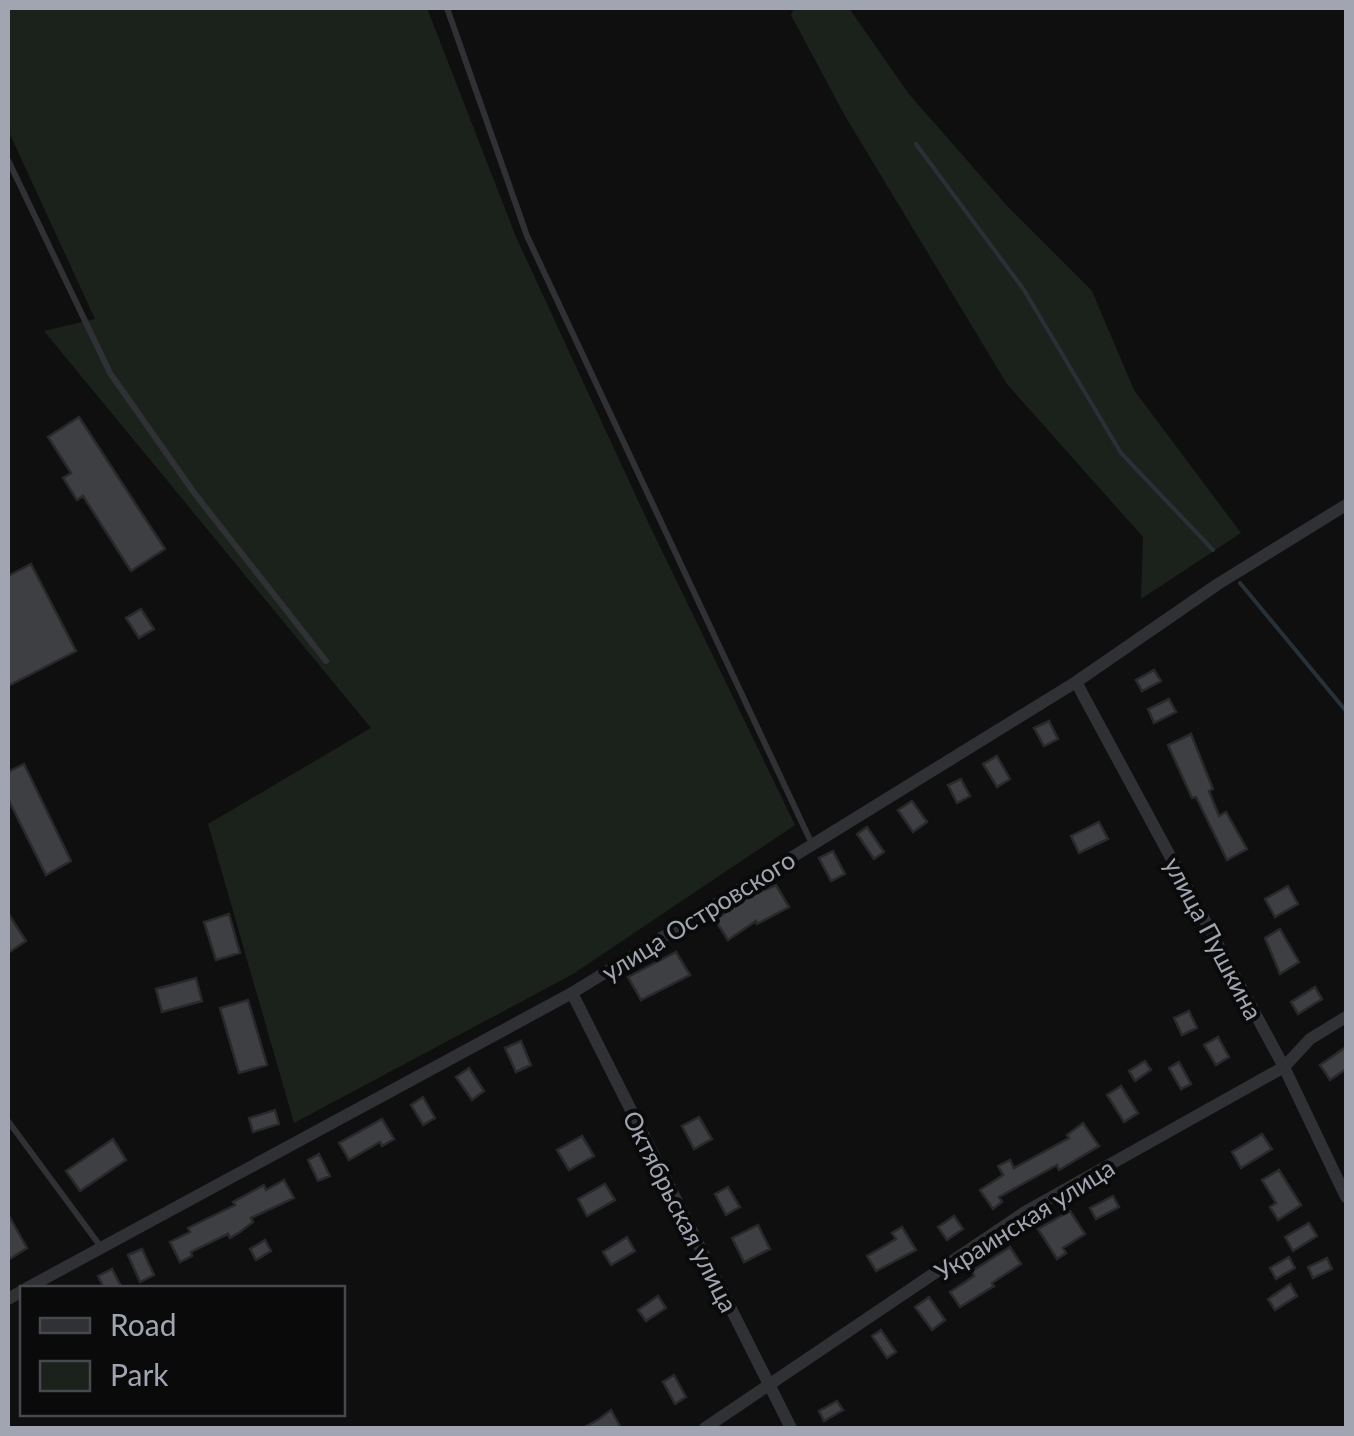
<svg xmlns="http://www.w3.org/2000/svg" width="1354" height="1436" font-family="Lato,sans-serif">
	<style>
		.green { fill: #1b221c }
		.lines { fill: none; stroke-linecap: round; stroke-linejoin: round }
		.stream { stroke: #293138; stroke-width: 4 }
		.building { fill: #3e3f43; stroke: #29292c; stroke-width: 2.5 }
		.service { stroke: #303135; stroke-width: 6 }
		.minor { stroke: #303135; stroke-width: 12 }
		.labels { text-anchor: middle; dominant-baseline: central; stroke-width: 8; stroke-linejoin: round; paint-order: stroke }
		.street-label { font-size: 25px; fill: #a0a5b1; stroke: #0a0a0b }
	</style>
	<rect width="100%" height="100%" fill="#0f0f10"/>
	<path class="green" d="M8,8H427L516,237L648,522L795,825L573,974L294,1123L208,824L371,728L44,331L95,319L8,130Z
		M794,8H849L908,93L1008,207L1092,291L1134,390L1241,533L1141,599L1143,537L1007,384L845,116L791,15Z"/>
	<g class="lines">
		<path class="stream" d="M916,144L1024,290L1121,453L1213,550
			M1240,583L1346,711"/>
	</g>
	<path class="building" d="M79,417L165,549L131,571L83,496L77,500L63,478L71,473L48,437Z
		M31,564L76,651L8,686V576Z
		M141,609L154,629L139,638L126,618Z
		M1154,670L1161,681L1142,691L1136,680Z
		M1169,699L1176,712L1154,723L1148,709Z
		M1049,721L1058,739L1044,746L1034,728Z
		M1191,734L1213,789L1209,791L1219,816L1226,812L1247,849L1227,860L1196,797L1192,798L1168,745Z
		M997,756L1010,779L997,787L983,764Z
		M24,764L71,861L46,875L8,799V772Z
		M961,779L970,796L957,803L948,785Z
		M912,801L927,822L913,832L898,810Z
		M1099,822L1108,839L1079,853L1071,836Z
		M867,827L884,852L874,859L857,834Z
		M833,851L845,874L831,881L819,858Z
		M776,885L789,907L757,924L756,921L728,940L715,920L744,899Z
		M1288,886L1298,904L1275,917L1265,899Z
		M8,913L26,941L8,953Z
		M229,914L240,953L216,960L204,922Z
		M1280,929L1299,962L1280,974L1265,938Z
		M676,952L690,975L641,1000L628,977Z
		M196,978L202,1001L162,1012L156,989Z
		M1315,987L1322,999L1298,1014L1291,1002Z
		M248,1000L267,1065L239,1073L220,1008Z
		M1189,1011L1197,1028L1182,1035L1174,1018Z
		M1218,1037L1229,1057L1216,1065L1204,1045Z
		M521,1041L531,1065L516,1072L505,1048Z
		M1346,1047V1069L1330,1080L1320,1065Z
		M1145,1061L1151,1070L1135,1081L1129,1071Z
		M1179,1062L1191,1084L1181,1089L1169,1068Z
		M469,1068L484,1091L472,1100L456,1077Z
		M1121,1086L1138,1113L1124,1122L1107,1095Z
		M423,1097L435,1118L423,1125L411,1105Z
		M275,1110L279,1124L253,1132L249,1118Z
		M699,1117L712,1139L694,1149L682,1126Z
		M382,1119L394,1139L382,1146L380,1142L349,1160L339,1143Z
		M1083,1123L1099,1146L1059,1170L1057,1165L999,1197L1002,1202L993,1209L980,1190L1003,1175L998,1166L1010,1160L1014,1168L1069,1138L1067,1135Z
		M1262,1134L1272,1149L1241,1168L1232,1152Z
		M582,1136L594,1156L569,1170L557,1150Z
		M113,1139L126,1160L80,1191L66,1171Z
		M319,1154L330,1176L318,1181L308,1160Z
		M1279,1170L1301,1205L1278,1220L1270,1207L1276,1203L1262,1180Z
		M284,1180L294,1198L251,1218L253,1222L240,1232L230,1238L228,1234L191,1252L192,1256L180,1262L170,1242L190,1232L188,1228L235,1205L233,1202L264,1185L266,1190Z
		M605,1184L615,1200L587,1216L578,1199Z
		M728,1187L740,1207L726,1215L715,1194Z
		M1113,1196L1119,1207L1096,1219L1090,1208Z
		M1070,1211L1085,1234L1063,1248L1066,1253L1057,1259L1038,1229Z
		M8,1214L27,1248L8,1260Z
		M954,1216L963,1229L947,1240L938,1227Z
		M1309,1223L1317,1236L1293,1251L1285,1237Z
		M758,1225L770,1249L744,1262L732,1238Z
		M902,1227L916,1250L876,1271L867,1256L896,1239L892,1233Z
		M627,1237L635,1251L611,1265L603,1252Z
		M265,1240L271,1251L256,1260L250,1249Z
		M1010,1247L1021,1264L992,1283L994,1286L960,1307L950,1292L974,1276L972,1271Z
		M142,1249L154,1275L140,1282L128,1255Z
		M1289,1257L1295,1268L1276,1279L1270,1268Z
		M1327,1258L1332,1269L1313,1278L1308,1267Z
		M112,1269L122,1288H104L98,1276Z
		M1290,1284L1297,1296L1275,1310L1268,1299Z
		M658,1296L666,1308L646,1321L638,1310Z
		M929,1297L945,1320L932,1330L915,1307Z
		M881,1330L896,1352L887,1358L872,1336Z
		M674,1375L686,1397L675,1404L663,1382Z
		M837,1401L843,1410L824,1421L819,1411Z
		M611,1410L621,1428H583L599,1419Z"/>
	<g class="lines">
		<path class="service" d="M447,8L527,236L812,844
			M8,160L110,373L195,494L326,661
			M8,1121L101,1247"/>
		<path class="minor" d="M1076,682L1284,1067L1346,1197
			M572,993L791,1428
			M27,1288L572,993L1076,682L1218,584L1346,505
			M8,1299L22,1291
			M705,1428L1025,1212L1284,1067L1310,1039L1346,1017"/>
	</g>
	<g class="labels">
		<g class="street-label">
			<text transform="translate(698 915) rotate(-32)">улица Островского</text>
			<text transform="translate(1214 938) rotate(62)">улица Пушкина</text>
			<text transform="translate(681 1211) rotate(63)">Октябрьская улица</text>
			<text transform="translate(1024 1219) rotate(-32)">Украинская улица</text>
		</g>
	</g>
	<rect width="1354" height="1436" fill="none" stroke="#a0a5b1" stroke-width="20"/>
	<rect x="20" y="1286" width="325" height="130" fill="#0a0a0b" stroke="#46484d" stroke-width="2.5"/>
	<rect x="40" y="1318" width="50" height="15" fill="#303135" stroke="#46484d" stroke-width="2.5"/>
	<text x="110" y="1336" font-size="30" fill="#a0a5b1">Road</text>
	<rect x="40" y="1361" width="50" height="30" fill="#1b221c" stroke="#46484d" stroke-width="2.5"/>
	<text x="110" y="1386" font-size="30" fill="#a0a5b1">Park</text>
</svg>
